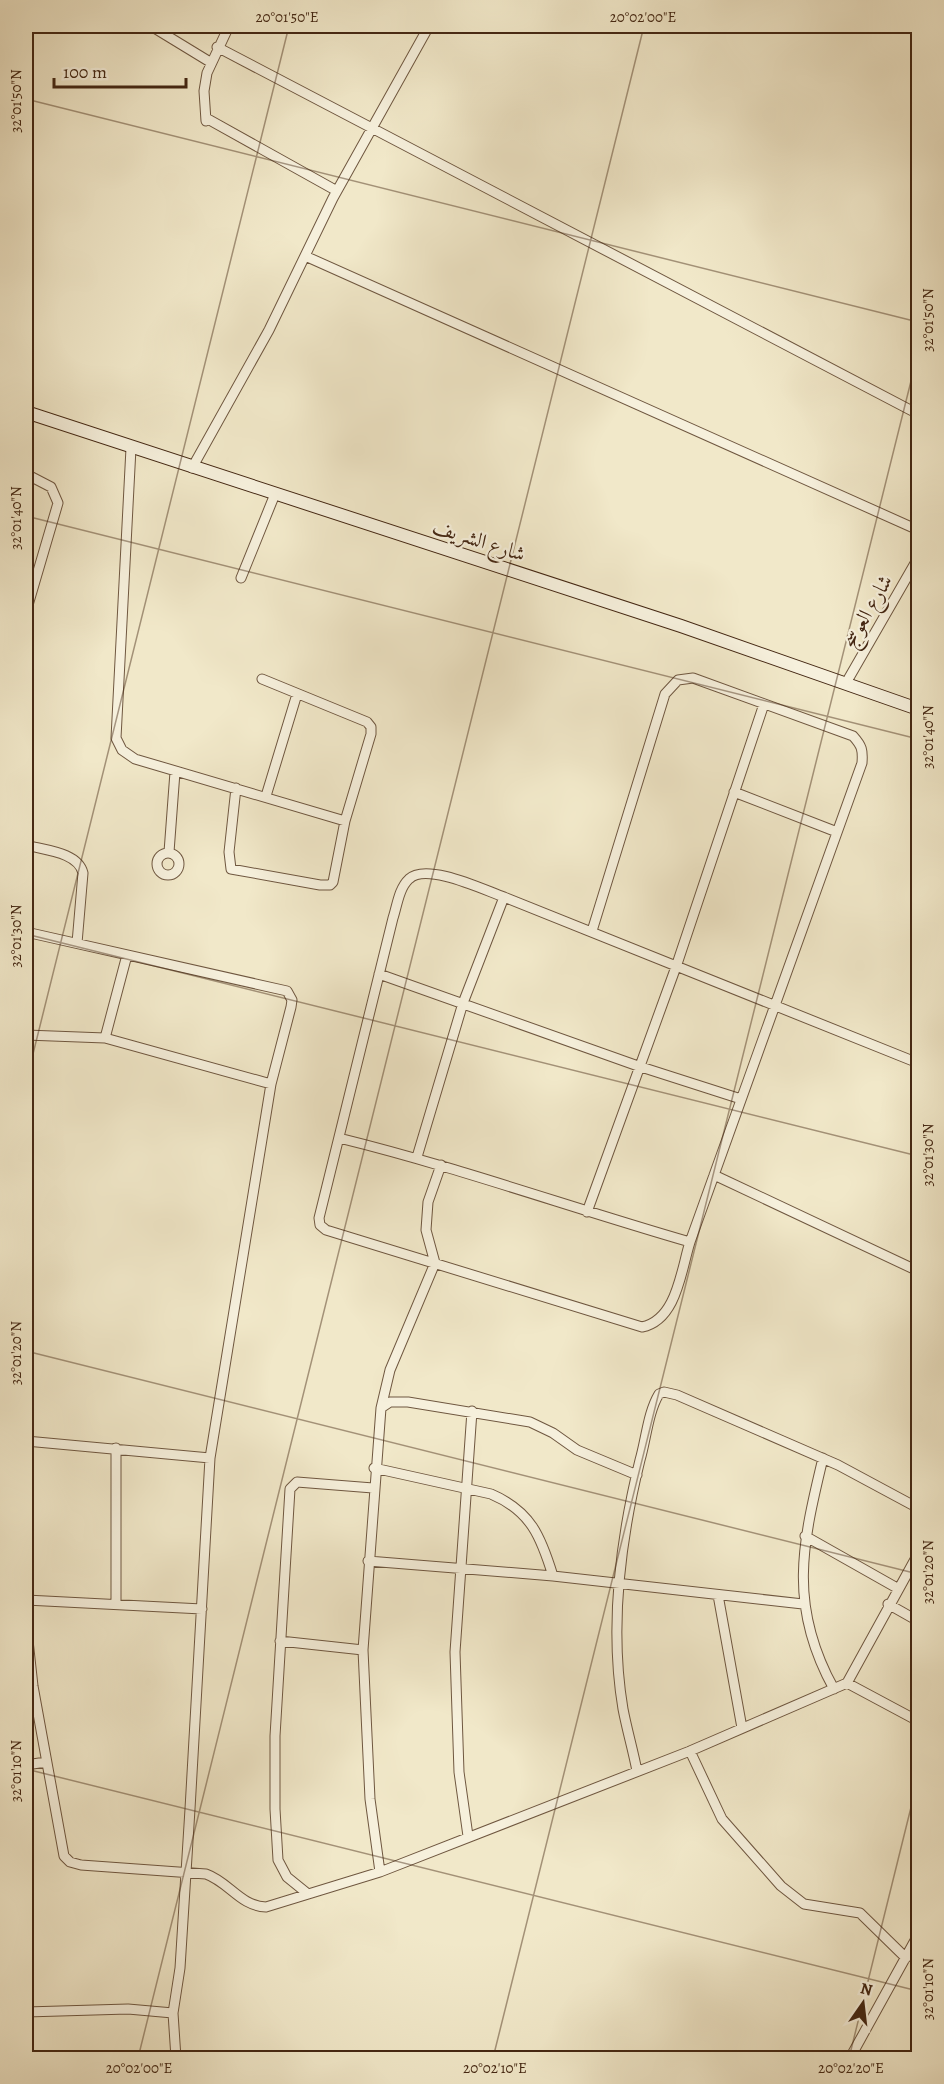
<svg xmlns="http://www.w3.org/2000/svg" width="944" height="2084" font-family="Alegreya,Amiri,serif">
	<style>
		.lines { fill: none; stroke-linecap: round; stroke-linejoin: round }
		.minor-casing { stroke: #6f5740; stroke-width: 11 }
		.secondary-casing { stroke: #442713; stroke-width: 14 }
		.minor { stroke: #f6f0dc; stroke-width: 9 }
		.secondary { stroke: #f6f0dc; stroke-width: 12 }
		.ticks { fill: none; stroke: #442713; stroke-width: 1.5; stroke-opacity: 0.45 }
		.labels { text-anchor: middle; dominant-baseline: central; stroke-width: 4.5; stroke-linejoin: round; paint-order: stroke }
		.street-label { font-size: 21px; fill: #442713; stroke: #f6f0dc }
		.neatline { fill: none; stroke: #442713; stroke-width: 2 }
		.ticks-label { font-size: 15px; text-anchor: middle; fill: #442713 }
	</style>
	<rect width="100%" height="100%" fill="#f1e8c9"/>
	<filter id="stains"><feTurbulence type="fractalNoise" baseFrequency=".00333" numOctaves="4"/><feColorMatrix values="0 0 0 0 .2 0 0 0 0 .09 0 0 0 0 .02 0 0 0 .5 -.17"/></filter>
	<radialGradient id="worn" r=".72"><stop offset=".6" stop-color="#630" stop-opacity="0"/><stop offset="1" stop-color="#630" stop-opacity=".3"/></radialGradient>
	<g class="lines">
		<defs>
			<path id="minor" d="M151,26L210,62
				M217,47L918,414
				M206,118L337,191
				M206,121L204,91L207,73L229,26
				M305,256L918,530
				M131,448L116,738L122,750L135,759L345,821
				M192,468L269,330L333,198L429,26
				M26,474L51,487L58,503L26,612
				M241,578L275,494
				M846,683L918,558
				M236,788L229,852L231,869L320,885H330L333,882L345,821L371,734V727L367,722L262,679
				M734,792L837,832
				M266,796L297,694
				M26,845C44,850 78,852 83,873L77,943
				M169,852L175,772
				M157 864a11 11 0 1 1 22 0a11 11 0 1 1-22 0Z
				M504,897C484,890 426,862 409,879C399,888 397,906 393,918L319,1218L320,1225L326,1230L642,1327C677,1320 681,1270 690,1242L862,763C863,750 862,746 853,736L693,678L678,680L665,694L592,931
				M26,932L287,991L292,1000L291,1007L271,1084L210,1458
				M379,974L638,1066L741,1099
				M26,1035L105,1038L271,1084
				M105,1038L127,955
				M339,1138C457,1167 572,1208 690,1242
				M417,1157L463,1003L504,897L918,1063
				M714,1175L918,1271
				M587,1212L677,964L764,704
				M381,1408L390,1370L435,1263L426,1230L428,1202L441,1165
				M26,1441L210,1458L190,1809L180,1968L173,2013L176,2058
				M823,1458C802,1545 788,1606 834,1689
				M374,1468L491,1494C531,1511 541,1537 553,1576
				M805,1536L897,1588
				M368,1561L553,1576L803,1604
				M718,1595L742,1728
				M26,1600L202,1609
				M116,1604V1448
				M888,1604L918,1621
				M26,1622L33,1686L64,1856L70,1862L81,1865L206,1874C229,1882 240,1906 266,1907L380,1872L690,1751L847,1683L918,1554
				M280,1641L363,1650
				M847,1683L918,1721
				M690,1751L722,1819L781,1886L804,1904L860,1913L906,1958
				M26,1765L46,1762
				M637,1771C633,1750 627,1730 623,1709C609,1626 620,1541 640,1460C646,1440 648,1412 659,1394L664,1392L677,1395L838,1465L918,1508
				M468,1836L459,1772L455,1652L472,1411
				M380,1872L370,1799L363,1650L381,1408L390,1402H408L530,1422L553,1433L577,1450L637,1475
				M308,1894L287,1877L278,1860L275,1809V1736L290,1489L297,1482L373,1488
				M26,2012L128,2009L173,2013
				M850,2058L918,1935"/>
			<path id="secondary" d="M26,412L681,626L918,709"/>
		</defs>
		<use href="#minor" class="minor-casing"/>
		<use href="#secondary" class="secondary-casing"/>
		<use href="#minor" class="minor"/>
		<use href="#secondary" class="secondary"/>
	</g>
	<path class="ticks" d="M26,99L918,322M26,516L918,739M26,934L918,1156M26,1082L289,26M26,1351L918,1574M26,1769L918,1991M138,2058L644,26M493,2058L918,353M849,2058L918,1779"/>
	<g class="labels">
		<g class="street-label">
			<text transform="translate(479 540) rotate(18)">شارع الشريف</text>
			<text transform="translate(867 611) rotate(-60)">شارع العوسج</text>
		</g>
	</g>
	<rect width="944" height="2084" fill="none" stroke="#f1e8c9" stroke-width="66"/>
	<g transform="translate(863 2003) rotate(14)" stroke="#f6f0dc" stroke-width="4.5" paint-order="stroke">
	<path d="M0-4.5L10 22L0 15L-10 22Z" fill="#442713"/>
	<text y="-9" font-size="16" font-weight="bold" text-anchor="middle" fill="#442713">N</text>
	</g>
	<path d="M54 78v9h132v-9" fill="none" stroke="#442713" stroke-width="3"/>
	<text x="63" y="78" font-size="18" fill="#442713" stroke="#f6f0dc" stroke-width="4.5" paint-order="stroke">100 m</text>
	<rect x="33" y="33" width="878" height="2018" class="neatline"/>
	<g class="ticks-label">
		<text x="287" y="22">20°01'50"E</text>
		<text x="643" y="22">20°02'00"E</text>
		<text transform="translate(16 101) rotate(-90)" y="5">32°01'50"N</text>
		<text transform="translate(928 320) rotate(-90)" y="5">32°01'50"N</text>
		<text transform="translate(16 518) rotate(-90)" y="5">32°01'40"N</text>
		<text transform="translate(928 737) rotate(-90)" y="5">32°01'40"N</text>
		<text transform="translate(16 936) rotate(-90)" y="5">32°01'30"N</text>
		<text transform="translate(928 1155) rotate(-90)" y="5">32°01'30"N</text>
		<text transform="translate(16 1353) rotate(-90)" y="5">32°01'20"N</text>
		<text transform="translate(928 1572) rotate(-90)" y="5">32°01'20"N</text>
		<text transform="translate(16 1771) rotate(-90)" y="5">32°01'10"N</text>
		<text transform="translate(928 1989) rotate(-90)" y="5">32°01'10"N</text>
		<text x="139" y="2073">20°02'00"E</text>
		<text x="495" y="2073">20°02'10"E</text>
		<text x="851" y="2073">20°02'20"E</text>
	</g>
	<rect width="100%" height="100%" filter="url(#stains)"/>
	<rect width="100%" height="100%" fill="url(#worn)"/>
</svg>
